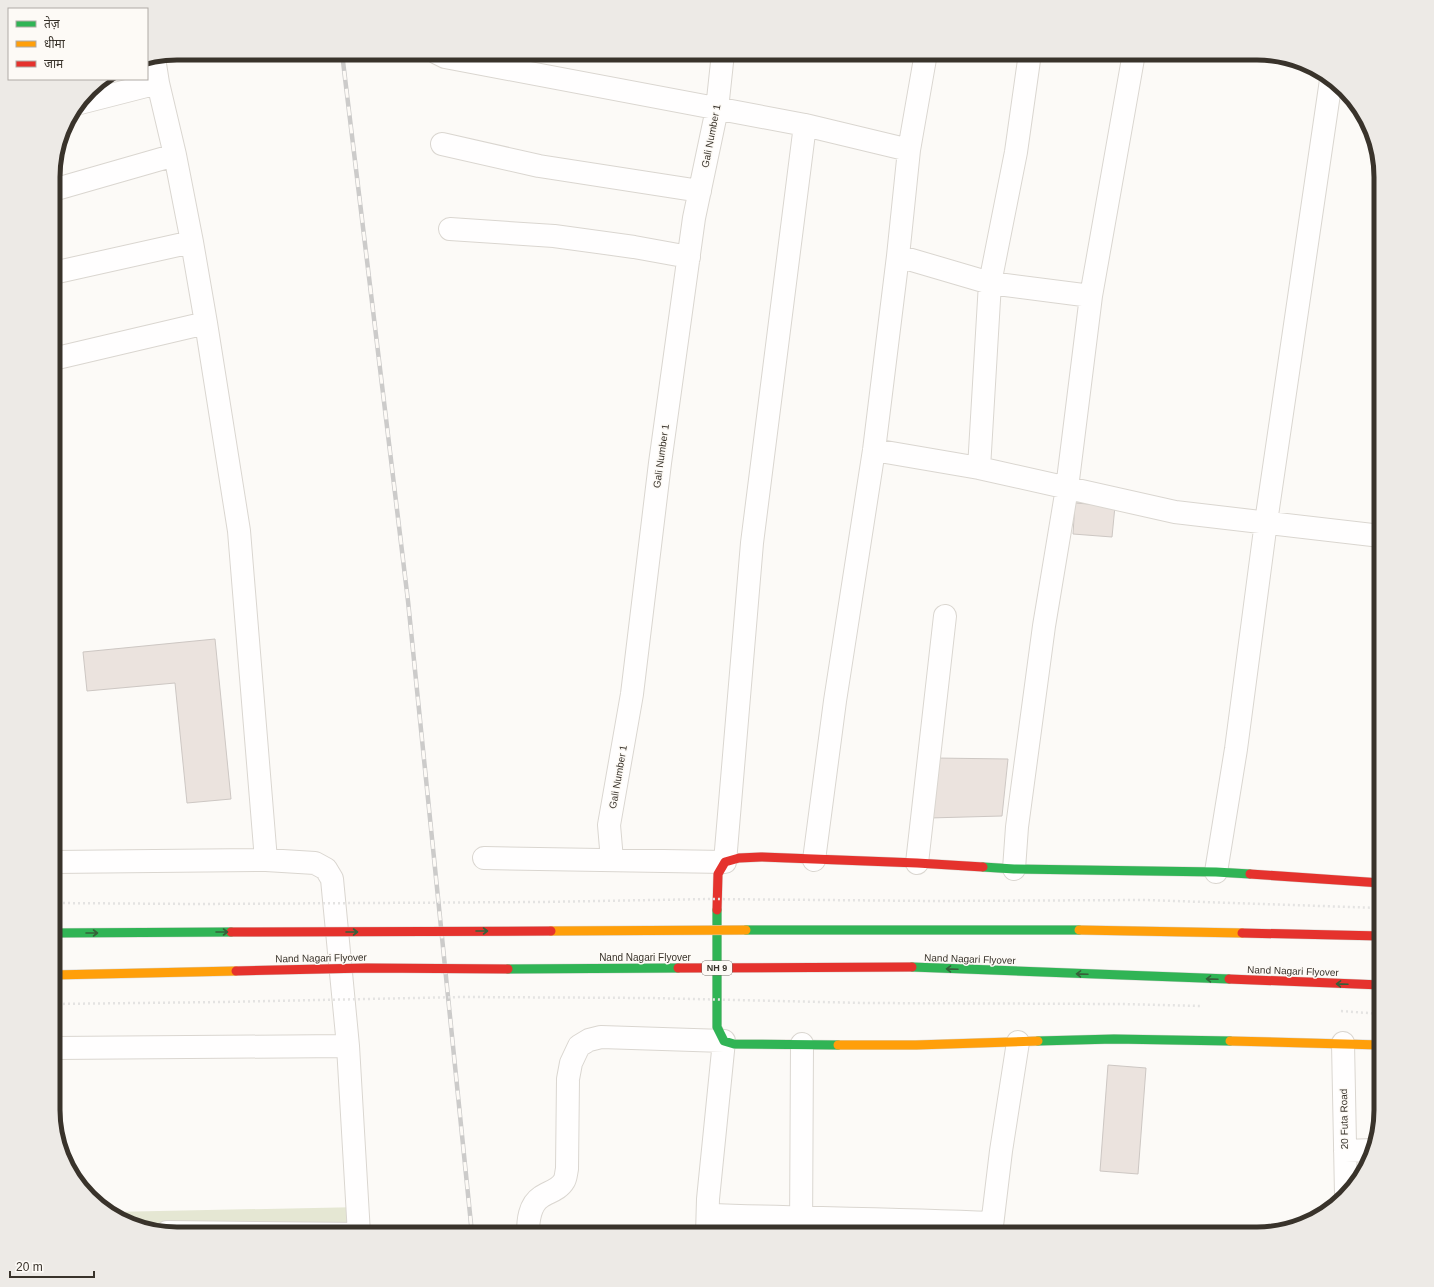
<svg xmlns="http://www.w3.org/2000/svg" width="1434" height="1287" font-family="Helvetica,'Noto Sans Devanagari',sans-serif">
	<style>
		.green { fill: #e5e7d3 }
		.building { fill: #ebe3de; stroke: #cdc7c3 }
		.lines { fill: none; stroke-linecap: round; stroke-linejoin: round }
		.street-casing { stroke: #dad6d0; stroke-width: 24 }
		.fast-casing { stroke: #dad6d0; stroke-width: 10 }
		.slow-casing { stroke: #dad6d0; stroke-width: 10 }
		.jam-casing { stroke: #dad6d0; stroke-width: 10 }
		.street { stroke: #fffefe; stroke-width: 22 }
		.fast { stroke: #30b455; stroke-width: 9 }
		.slow { stroke: #ff9f0a; stroke-width: 9 }
		.jam { stroke: #e5322d; stroke-width: 9 }
		.rail-casing { stroke: #cccbca; stroke-width: 4.5 }
		.rail { stroke: #fdfaf6; stroke-width: 3; stroke-dasharray: 9; stroke-linecap: butt }
		.fast-bridge-casing { stroke: #d7d5d1; stroke-width: 10; stroke-linecap: butt }
		.slow-bridge-casing { stroke: #d7d5d1; stroke-width: 10; stroke-linecap: butt }
		.jam-bridge-casing { stroke: #d7d5d1; stroke-width: 10; stroke-linecap: butt }
		.path-bridge { stroke: #e4e3e2; stroke-width: 2.5; stroke-dasharray: 2 3; stroke-linecap: butt }
		.fast-bridge { stroke: #30b455; stroke-width: 9 }
		.slow-bridge { stroke: #ff9f0a; stroke-width: 9 }
		.jam-bridge { stroke: #e5322d; stroke-width: 9 }
		.oneway { stroke: #36603a }
		.labels { text-anchor: middle; dominant-baseline: central; stroke-width: 3; stroke-linejoin: round; paint-order: stroke }
		.shield { fill: #fdfaf6; stroke: #746f68; stroke-width: 1 }
		.shield-label { font-size: 9px; font-weight: bold; fill: #39332b }
		.street-label { font-size: 10px; fill: #39332b; stroke: #fdfaf6 }
		.rim { fill: none; stroke: #39332b; stroke-width: 5 }
	</style>
	<rect width="100%" height="100%" fill="#fcfaf7"/>
	<path class="green" d="M362,1207L364,1234H176L129,1224L110,1212Z"/>
	<path class="building" d="M1075,503L1115,506L1112,537L1073,534Z
		M215,639L231,799L187,803L175,683L87,691L83,652Z
		M935,758L1008,759L1002,816L929,818Z
		M1108,1065L1146,1068L1138,1174L1100,1171Z"/>
	<g class="lines">
		<defs>
			<path id="street" d="M437,53L445,57L805,125L909,150
				M154,58L158,83L175,155L192,242L206,323L239,531L266,860
				M80,103L158,83
				M442,144L539,166L700,191
				M53,190L175,155
				M450,229L554,236L634,247L689,257
				M898,256L990,283L1091,296
				M53,273L192,242
				M53,359L206,323
				M874,450L979,468L1175,512L1381,536
				M979,468L990,283L1016,152L1030,53
				M484,858L725,862L752,543L805,125
				M612,860L609,825L632,694L660,463L694,218L717,109L723,53
				M814,860L835,701L874,450L898,256L909,150L926,53
				M53,862L266,860L315,863L326,869L332,879L348,1046L359,1234
				M917,863L945,616
				M1014,869L1017,827L1044,626L1067,488L1091,296L1134,53
				M1216,872L1236,749L1266,522L1331,80
				M1343,1043L1346,1195
				M53,1048L348,1046
				M1345,1151L1373,1150
				M708,1215C802,1218 897,1219 992,1223
				M167,1232L359,1234
				M528,1234C528,1221 529,1205 541,1197C548,1192 559,1190 564,1181C566,1178 566,1173 567,1169L568,1079L571,1063L579,1046L589,1040L601,1037L724,1041L708,1199L707,1234
				M801,1234L802,1044
				M991,1234L1001,1151L1018,1042"/>
			<path id="fast" d="M983,867L1014,869L1216,872L1250,874
				M717,910V1027L724,1041L734,1044L838,1045
				M1038,1041L1114,1039L1230,1041"/>
			<path id="slow" d="M1230,1041L1381,1045
				M838,1045H916L1038,1041"/>
			<path id="jam" d="M1250,874L1381,883
				M717,910L718,874L725,862L739,858L761,857L917,863L983,867"/>
		</defs>
		<use href="#street" class="street-casing"/>
		<use href="#fast" class="fast-casing"/>
		<use href="#slow" class="slow-casing"/>
		<use href="#jam" class="jam-casing"/>
		<use href="#street" class="street"/>
		<use href="#fast" class="fast"/>
		<use href="#slow" class="slow"/>
		<use href="#jam" class="jam"/>
		<defs>
			<path id="rail" d="M342,53L408,601L472,1234"/>
		</defs>
		<use href="#rail" class="rail-casing"/>
		<use href="#rail" class="rail"/>
		<defs>
			<path id="fast-bridge" d="M746,930H1079
				M53,933L231,932
				M912,967L1229,979
				M508,969L678,968"/>
			<path id="slow-bridge" d="M1079,930L1242,933
				M551,931L746,930
				M53,975L236,971"/>
			<path id="jam-bridge" d="M231,932L551,931
				M1242,933L1381,936
				M678,968L912,967
				M236,971L367,968L508,969
				M1229,979L1381,985"/>
		</defs>
		<use href="#fast-bridge" class="fast-bridge-casing"/>
		<use href="#slow-bridge" class="slow-bridge-casing"/>
		<use href="#jam-bridge" class="jam-bridge-casing"/>
		<path class="path-bridge" d="M53,903L197,904L541,902L710,899L934,901L1145,900L1380,908
			M53,1004L223,1002L462,997L651,998L865,1003L1122,1004L1200,1006
			M1341,1011L1381,1014"/>
		<use href="#fast-bridge" class="fast-bridge"/>
		<use href="#slow-bridge" class="slow-bridge"/>
		<use href="#jam-bridge" class="jam-bridge"/>
	</g>
	<defs><path id="oneway-shaft" d="M-6 0H5M1.5-3L5.5 0L1.5 3" fill="none" stroke-width="1.6" stroke-linecap="round" stroke-linejoin="round"/></defs>
	<g class="oneway">
		<use href="#oneway-shaft" transform="translate(482 931)"/>
		<use href="#oneway-shaft" transform="translate(222 932)"/>
		<use href="#oneway-shaft" transform="translate(352 932)"/>
		<use href="#oneway-shaft" transform="translate(92 933)"/>
		<use href="#oneway-shaft" transform="translate(952 969) rotate(-178)"/>
		<use href="#oneway-shaft" transform="translate(1082 974) rotate(-178)"/>
		<use href="#oneway-shaft" transform="translate(1212 979) rotate(-178)"/>
		<use href="#oneway-shaft" transform="translate(1342 984) rotate(-178)"/>
	</g>
	<g class="labels">
		<rect class="shield" x="702" y="961" width="30" height="14" rx="3"/>
		<g class="shield-label">
			<text x="717" y="968">NH 9</text>
		</g>
		<g class="street-label">
			<text transform="translate(711 136) rotate(-79)">Gali Number 1</text>
			<text transform="translate(661 456) rotate(-82)">Gali Number 1</text>
			<text transform="translate(618 777) rotate(-80)">Gali Number 1</text>
			<text x="645" y="957">Nand Nagari Flyover</text>
			<text transform="translate(321 958) rotate(-1)">Nand Nagari Flyover</text>
			<text transform="translate(970 959) rotate(2)">Nand Nagari Flyover</text>
			<text transform="translate(1293 971) rotate(2)">Nand Nagari Flyover</text>
			<text transform="translate(1344 1119) rotate(-91)">20 Futa Road</text>
		</g>
	</g>
	<path d="M0 0H1434V1287H0ZM177 60H1257A117 117 0 0 1 1374 177V1110A117 117 0 0 1 1257 1227H177A117 117 0 0 1 60 1110V177A117 117 0 0 1 177 60Z" fill="#edeae6" fill-rule="evenodd"/>
	<path class="rim" d="M177 60H1257A117 117 0 0 1 1374 177V1110A117 117 0 0 1 1257 1227H177A117 117 0 0 1 60 1110V177A117 117 0 0 1 177 60Z"/>
	<rect x="8" y="8" width="140" height="72" fill="#fdfaf6" stroke="#afaaa5"/>
	<rect x="16" y="21" width="20" height="6" fill="#30b455" stroke="#afaaa5"/>
	<text x="44" y="28" font-size="12" fill="#39332b">तेज़</text>
	<rect x="16" y="41" width="20" height="6" fill="#ff9f0a" stroke="#afaaa5"/>
	<text x="44" y="48" font-size="12" fill="#39332b">धीमा</text>
	<rect x="16" y="61" width="20" height="6" fill="#e5322d" stroke="#afaaa5"/>
	<text x="44" y="68" font-size="12" fill="#39332b">जाम</text>
	<path d="M10 1271v6h84v-6" fill="none" stroke="#39332b" stroke-width="2"/>
	<text x="16" y="1271" font-size="12" fill="#39332b" stroke="#fdfaf6" stroke-width="3" paint-order="stroke">20 m</text>
</svg>
